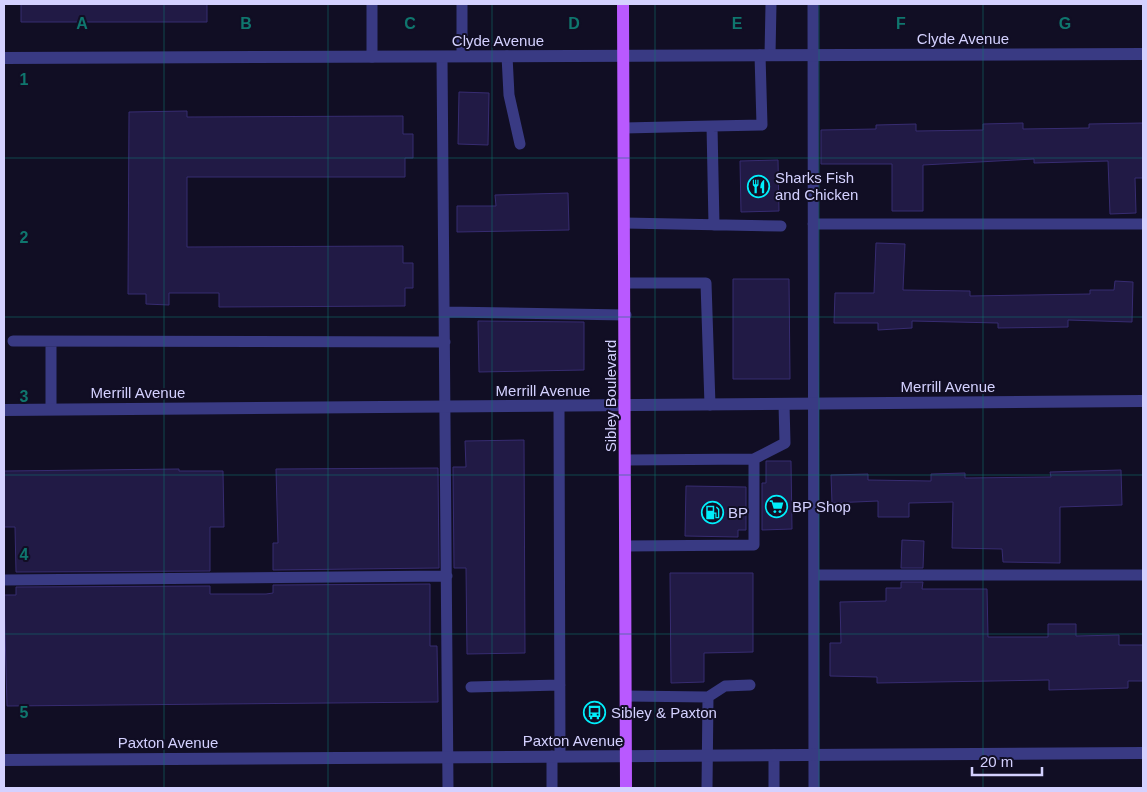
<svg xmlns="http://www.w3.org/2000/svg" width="1147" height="792" font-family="Arial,sans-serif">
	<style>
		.building { fill: #211a45; stroke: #372c71 }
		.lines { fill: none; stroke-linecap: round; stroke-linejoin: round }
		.lane { stroke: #393a83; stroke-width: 11 }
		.street { stroke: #393a83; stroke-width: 12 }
		.primary { stroke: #b959ff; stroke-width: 12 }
		.grid { fill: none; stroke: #0f766e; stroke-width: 1; stroke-opacity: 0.55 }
		.labels { text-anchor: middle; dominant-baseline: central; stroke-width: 4; stroke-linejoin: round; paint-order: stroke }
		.street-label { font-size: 15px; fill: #d4d1ff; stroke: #110e24 }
		.poi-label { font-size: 15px; fill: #d4d1ff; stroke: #110e24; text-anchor: start }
		.grid-label { font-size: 16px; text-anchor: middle; font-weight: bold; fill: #0f766e; stroke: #110e24; stroke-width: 4; stroke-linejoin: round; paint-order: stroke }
	</style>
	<rect width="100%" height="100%" fill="#110e24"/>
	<path class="building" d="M21,4H207V22H21Z
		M459,92L489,93L488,145L458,144Z
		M187,111V117L403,116V134H413V158H405V177H187V247L403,246V263H413V288H405V306L219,307V293H169V305L146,304V294H128L129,112Z
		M1023,123V129L1089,128V124L1143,123V178H1135L1136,213L1110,214L1108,161L1034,163V159L923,165V211H892V164H821V130L876,129V125L916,124V131L983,130V124Z
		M778,160L779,211L741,212L740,161Z
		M568,193L569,230L457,232V206H496L495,195Z
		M876,243L905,244L903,290L970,291V296L1090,294V290H1114L1115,281L1133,282L1132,322L1068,320V327L998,328V323L912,321V328L878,330V323H834L835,293H874Z
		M733,279H789L790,379H733Z
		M478,321L584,322V370L479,372Z
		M524,440L525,653L467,654L466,568H454L453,467H466L465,441Z
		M766,461H791L792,529L762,530V483H766Z
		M438,468L439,568L273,570V543H278L276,469Z
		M179,469V471H223L224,527H210V571L16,572L15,527H4V471Z
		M1121,470L1122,505L1060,507V563L1003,562L1002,549L952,548L953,502L909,503V517H878V501L832,503L831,475L868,474V480L931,481V474L965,473V478L1051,477L1050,472Z
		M686,486L746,487V530H738V537L685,536Z
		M902,540L924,541L923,568H901Z
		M670,573H753V652L704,653V682L671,683Z
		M901,582H923L922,589H987L988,637H1048V624H1076V636L1119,635V645H1143V681H1128V688L1049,690V680L877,683V677L830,676V643H841L840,602L886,601V588H901Z
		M430,584V646H437L438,702L7,706L4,595H16V587L210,586V594H266L273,593V585Z"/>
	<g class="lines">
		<path class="lane" d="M372,4V57
			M462,4V56
			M813,4L814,788
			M770,55L771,4
			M507,56L509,95L520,144
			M442,57L448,788
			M712,126L762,125L760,55
			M624,128L712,126L714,225
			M625,223L781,226
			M813,224H1143
			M626,283H706L710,405
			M445,312L626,315
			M13,341L445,342
			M51,342V409
			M559,406L560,756
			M754,459L785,443L784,404
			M626,460L754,459V545L627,546
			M814,575H1143
			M4,580L447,576
			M471,687L560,685
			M626,696L708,697L707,788
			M708,697L725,686L750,685
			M774,755V788
			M552,788V756"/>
		<path class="street" d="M4,58L1143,54
			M4,410L1143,401
			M4,760L1143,753"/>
		<path class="primary" d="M623,4L626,788"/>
	</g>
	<path class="grid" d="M164,4V788M328,4V788M492,4V788M655,4V788M819,4V788M983,4V788M4,158H1143M4,317H1143M4,475H1143M4,634H1143"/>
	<defs>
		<symbol id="restaurant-ring" viewBox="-11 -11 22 22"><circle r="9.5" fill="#110e24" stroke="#01eefb" stroke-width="1.5"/><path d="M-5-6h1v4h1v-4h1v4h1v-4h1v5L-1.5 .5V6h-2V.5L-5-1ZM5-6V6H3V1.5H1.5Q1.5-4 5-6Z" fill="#01eefb"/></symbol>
		<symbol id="supermarket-ring" viewBox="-11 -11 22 22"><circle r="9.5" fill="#110e24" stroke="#01eefb" stroke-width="1.5"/><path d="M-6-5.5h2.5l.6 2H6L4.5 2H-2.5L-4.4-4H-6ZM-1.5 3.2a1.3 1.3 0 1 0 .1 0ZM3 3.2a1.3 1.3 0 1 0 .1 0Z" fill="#01eefb"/></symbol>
		<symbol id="fuel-ring" viewBox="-11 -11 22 22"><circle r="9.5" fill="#110e24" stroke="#01eefb" stroke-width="1.5"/><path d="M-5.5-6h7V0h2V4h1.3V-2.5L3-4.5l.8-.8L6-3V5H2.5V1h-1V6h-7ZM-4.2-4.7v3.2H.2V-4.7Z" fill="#01eefb"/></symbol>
		<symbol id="bus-ring" viewBox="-11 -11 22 22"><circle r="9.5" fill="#110e24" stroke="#01eefb" stroke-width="1.5"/><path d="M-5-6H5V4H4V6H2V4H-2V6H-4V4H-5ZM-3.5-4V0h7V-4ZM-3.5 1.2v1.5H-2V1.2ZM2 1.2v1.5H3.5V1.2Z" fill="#01eefb"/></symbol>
	</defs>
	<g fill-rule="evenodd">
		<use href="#restaurant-ring" x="746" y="174" width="25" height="25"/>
		<use href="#supermarket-ring" x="764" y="494" width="25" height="25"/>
		<use href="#fuel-ring" x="700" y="500" width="25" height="25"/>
		<use href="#bus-ring" x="582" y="700" width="25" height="25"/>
	</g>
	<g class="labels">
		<g class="street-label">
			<text x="963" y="38">Clyde Avenue</text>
			<text x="498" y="40">Clyde Avenue</text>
			<text x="948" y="386">Merrill Avenue</text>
			<text x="543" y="390">Merrill Avenue</text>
			<text x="138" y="392">Merrill Avenue</text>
			<text transform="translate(610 396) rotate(-90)">Sibley Boulevard</text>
			<text x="573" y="740">Paxton Avenue</text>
			<text x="168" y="742">Paxton Avenue</text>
		</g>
		<g class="poi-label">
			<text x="775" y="177">Sharks Fish<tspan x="775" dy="17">and Chicken</tspan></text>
			<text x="792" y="506">BP Shop</text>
			<text x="728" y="512">BP</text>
			<text x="611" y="712">Sibley &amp; Paxton</text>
		</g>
	</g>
	<g class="grid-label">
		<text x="82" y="29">A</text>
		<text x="246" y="29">B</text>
		<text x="410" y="29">C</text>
		<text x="574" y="29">D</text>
		<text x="737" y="29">E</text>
		<text x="901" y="29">F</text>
		<text x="1065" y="29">G</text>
		<text x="24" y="85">1</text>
		<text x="24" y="243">2</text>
		<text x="24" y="402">3</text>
		<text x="24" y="560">4</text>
		<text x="24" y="718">5</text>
	</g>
	<rect width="1147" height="792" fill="none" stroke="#d4d1ff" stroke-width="10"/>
	<path d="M972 767v8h70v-8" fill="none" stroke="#d4d1ff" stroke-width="2.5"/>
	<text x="980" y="767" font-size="15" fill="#d4d1ff" stroke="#110e24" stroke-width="4" paint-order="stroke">20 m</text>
</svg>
